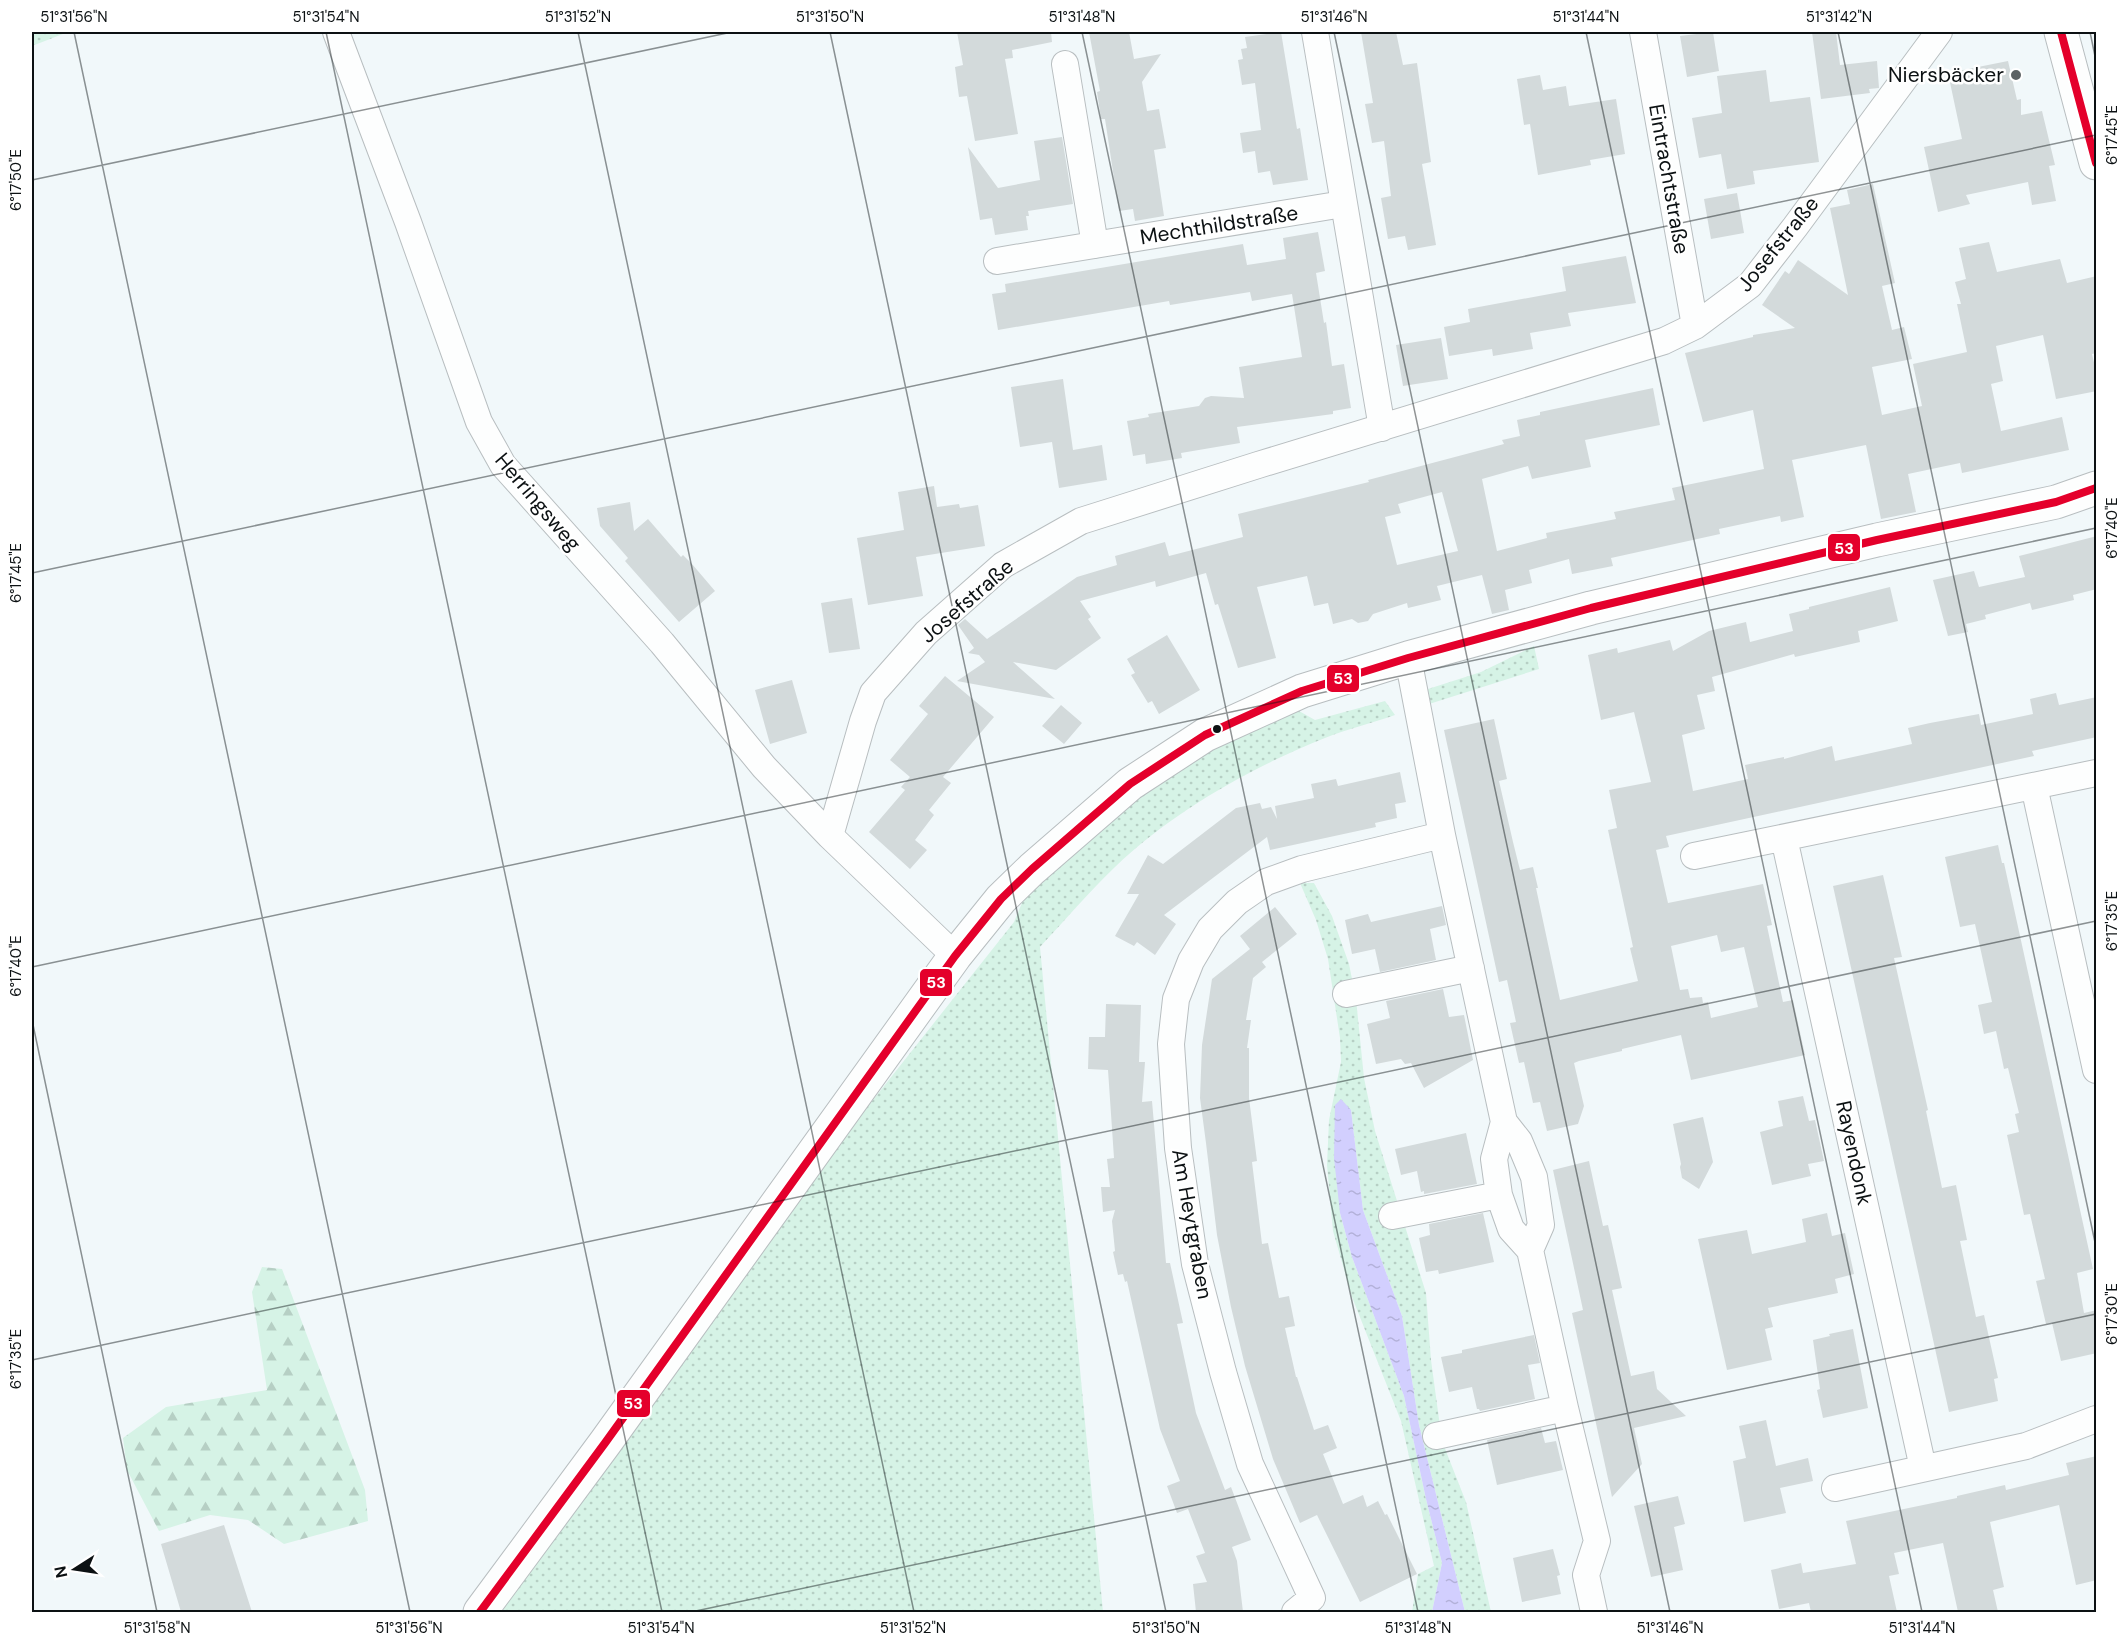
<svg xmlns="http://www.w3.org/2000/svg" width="2128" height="1644" font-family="'DM Sans',sans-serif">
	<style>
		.grass { fill: url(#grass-dots) }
		.forest { fill: url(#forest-firs) }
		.water { fill: url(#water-ripples) }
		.building { fill: #d3dadb; fill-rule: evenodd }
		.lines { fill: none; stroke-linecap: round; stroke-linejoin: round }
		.street-casing { stroke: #b8bec0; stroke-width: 28 }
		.secondary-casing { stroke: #b8bec0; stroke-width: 35 }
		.street { stroke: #fdfefe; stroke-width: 26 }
		.secondary { stroke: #fdfefe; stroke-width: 33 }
		.bus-1-casing { stroke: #fff; stroke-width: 12 }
		.bus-1 { stroke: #e4002b; stroke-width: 8 }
		.ticks { fill: none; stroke: #0c1113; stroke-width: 1.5; stroke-opacity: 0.45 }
		.poi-dot { fill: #5c6264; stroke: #fff; stroke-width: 2 }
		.bus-dot { fill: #0c1113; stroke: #fff; stroke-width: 2 }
		.labels { text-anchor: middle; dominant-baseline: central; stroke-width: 5; stroke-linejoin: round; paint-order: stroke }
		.poi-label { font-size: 21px; fill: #0c1113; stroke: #fff; text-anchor: end }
		.street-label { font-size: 21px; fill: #0c1113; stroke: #fff }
		.line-badge { stroke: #fff; stroke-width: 2 }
		.badge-label { font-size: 16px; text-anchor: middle; font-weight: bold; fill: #fff }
		.neatline { fill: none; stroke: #0c1113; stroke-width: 2 }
		.ticks-label { font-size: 15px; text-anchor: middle; fill: #0c1113 }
	</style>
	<defs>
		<pattern id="grass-dots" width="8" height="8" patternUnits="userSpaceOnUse" patternTransform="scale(1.5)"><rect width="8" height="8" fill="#d6f3e6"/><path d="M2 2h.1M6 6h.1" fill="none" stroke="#b6cfc4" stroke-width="1.8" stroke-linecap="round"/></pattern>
		<pattern id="forest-firs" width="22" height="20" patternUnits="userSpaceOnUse" patternTransform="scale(1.5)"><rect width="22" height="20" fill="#d6f3e6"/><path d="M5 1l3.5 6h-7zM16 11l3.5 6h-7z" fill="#b6cfc4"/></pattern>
		<pattern id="water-ripples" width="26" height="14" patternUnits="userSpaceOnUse" patternTransform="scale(1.5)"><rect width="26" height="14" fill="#d2cffe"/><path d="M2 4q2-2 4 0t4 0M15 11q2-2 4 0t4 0" fill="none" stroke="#b3b1d9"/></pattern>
	</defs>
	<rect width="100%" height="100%" fill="#f1f8fa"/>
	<path class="grass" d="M32,32H68L32,46Z
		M1534,646L1539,669L1426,705L1428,689L1481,672Z
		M1385,701L1395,715C1372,723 1347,729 1325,738C1252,767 1172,812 1115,867C1089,892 1065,920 1040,947L1103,1612H467L1014,922L1029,886L1133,798L1211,747L1299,711L1315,720Z
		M1300,883H1314L1332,916L1349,964L1356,999L1364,1078L1375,1131L1426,1293L1431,1360L1442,1441L1466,1502L1491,1612H1465L1419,1425L1402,1316L1363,1210L1351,1110L1340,1213L1352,1257L1404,1396L1426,1499L1442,1563L1432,1612H1412L1418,1574L1434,1566L1401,1421L1352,1297L1333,1231L1327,1165L1329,1120L1341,1062L1340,1038L1328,959L1316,920Z"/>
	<path class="forest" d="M262,1267L282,1269L365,1490L368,1521L284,1544L248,1520L210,1515L159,1531L127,1470L123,1438L166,1407L267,1390L252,1292Z"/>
	<path class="water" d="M1341,1099L1351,1110L1363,1210L1402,1316L1419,1425L1465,1612H1432L1442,1563L1426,1499L1404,1396L1352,1257L1340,1213L1334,1158L1335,1105Z"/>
	<path class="building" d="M957,32H1051L1052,42L1012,50L1013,58L1005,59L1018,134L975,141L967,96L959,97L955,67L963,65Z
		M1089,32H1129L1134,59L1161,54L1142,82L1147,111L1159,109L1166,148L1154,150L1164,216L1135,221L1133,209L1119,211L1105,119H1101L1097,92L1100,91Z
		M1281,32L1297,129L1300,128L1308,180L1273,185L1270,171L1258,173L1255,151L1243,153L1240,133L1261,130L1255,83L1242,85L1238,60L1243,59L1241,49L1247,48L1245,37Z
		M1361,32H1396L1403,65L1417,63L1431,162L1422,164L1436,245L1408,250L1405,236L1388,239L1381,198L1391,196L1384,141L1372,143L1365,104L1373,103Z
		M1713,32L1719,71L1687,77L1680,36Z
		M1812,32H1836L1840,65L1877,61L1879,88L1869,89L1870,93L1821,99Z
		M2008,61L2017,100L2021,99V115L2042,111L2055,165L2049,166L2056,201L2032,205L2028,182L1966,195L1970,204L1938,212L1924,147L1962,139L1948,73Z
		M1766,70L1770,102L1810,97L1819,162L1753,171L1755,184L1727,189L1721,154L1699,158L1692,118L1722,113L1717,76Z
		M1540,75L1543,90L1566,86L1569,106L1616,99L1625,154L1590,160L1591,165L1538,175L1530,124L1524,125L1517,79Z
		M1062,137L1073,204L1028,211L1029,216H1026L1028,230L995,235L992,218L980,220L968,147L998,188L1040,180L1034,141Z
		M1873,184L1895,283L1882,286L1892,330L1904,327L1912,359L1872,367L1882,415L1922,406L1913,364L1967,352L1957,304H1961L1955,282L1966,279L1959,248L1989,242L1997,272L2060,259L2067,283L2097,276V353L2092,354L2097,375V391L2056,399L2043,335L1996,346L2003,381L1991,384L2001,431L2062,417L2069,450L1962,473L1960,463L1908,474L1916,512L1881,519L1866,445L1792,460L1804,517L1781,522L1780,516L1719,529L1720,534L1611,558L1613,566L1572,574L1569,559L1529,570L1532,583L1505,590L1509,610L1492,614L1482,575L1437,586L1441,600L1408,608L1407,603L1373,614L1368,621L1358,623L1352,619L1333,624L1328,603L1314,606L1307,576L1257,587L1276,658L1238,668L1218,604L1215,605L1206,573L1156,587L1155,581L1080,601L1091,617L1088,619L1101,638L1056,670L1013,662L1055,699L957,681L985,662L979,655L968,653L974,648L958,625L965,619L987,639L1077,577L1117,565L1115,556L1165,542L1169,556L1243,537L1238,514L1369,482L1368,480L1504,444L1502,440L1520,436L1517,420L1540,415V412L1653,388L1660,425L1585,440L1591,467L1532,479L1528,466L1482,479L1497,551L1547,538L1546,533L1616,519L1614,512L1675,500L1672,488L1764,469L1753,410L1703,422L1685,353L1753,337V335L1795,328L1762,305L1785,271L1789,274L1798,260L1848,295L1830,208L1850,204L1847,190ZM1442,492L1458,551L1397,565L1385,517L1401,513L1398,504Z
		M1737,193L1744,233L1711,239L1704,199Z
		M1318,232L1325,271L1316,273L1324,323L1326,322L1332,366L1344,364L1351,408L1333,411V414L1237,427L1240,443L1181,453L1182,458L1146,464L1145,454L1133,456L1127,421L1149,417L1148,414L1199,406L1205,398L1211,396L1244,398L1239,367L1302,357L1292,294L1252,301L1250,292L1170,305L1169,301L998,330L992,294L1006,292L1005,284L1243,244L1247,265L1286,259L1283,238Z
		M1626,256L1636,303L1568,313L1571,326L1530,333L1533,349L1493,356L1492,349L1449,356L1444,327L1470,322L1468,309L1566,291L1562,267Z
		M1441,338L1448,379L1403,386L1396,345Z
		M1063,379L1073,450L1102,445L1107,480L1059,488L1052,442L1020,447L1011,387Z
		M934,486L937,507L959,504L960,508L978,505L985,546L916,557L923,596L868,605L857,538L904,530L898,492Z
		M630,502L634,531L648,519L681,557L683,555L692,564L715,591L679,622L625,561L628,558L600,526L597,508Z
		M2097,536V589L2073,595L2074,600L2032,610L2030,603L1985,615L1986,619L1966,624L1968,632L1948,636L1933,580L1974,571L1979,587L2025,577L2019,556Z
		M1890,587L1898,621L1858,631L1860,642L1795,657L1794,654L1712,677L1715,691L1697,695L1705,729L1682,735L1693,791L1748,779L1745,765L1784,757V759L1832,746L1835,761L1912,744L1908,728L1930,723L1979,714L1981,725L2033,714L2030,699L2056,693L2059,705L2097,697V737L2032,751L2034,756L1666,836L1669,847L1656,850L1668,903L1763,884L1772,925L1767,926L1783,1002L1793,1000L1805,1055L1691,1080L1681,1035L1622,1049V1051L1579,1061L1574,1063L1584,1106L1578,1124L1547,1131L1540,1102L1533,1103L1524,1062L1519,1063L1510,1023L1516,1022L1507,980L1499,982L1444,730L1494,719L1507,779L1499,781L1513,842L1520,870L1533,867L1538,888H1536L1560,1000L1638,981L1630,948L1633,947L1608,830L1617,828L1609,790L1651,782L1634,712L1601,720L1588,655L1617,648L1618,653L1670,640L1673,651L1709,631L1746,622L1750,642L1793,631L1789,614L1809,609V607ZM1717,935L1721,952L1744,947L1758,1007L1711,1018L1708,1002L1703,1003L1702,997L1690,998L1688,989L1680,990L1671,946Z
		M852,598L860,649L829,653L821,603Z
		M1167,635L1200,690L1159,714L1152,701L1148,703L1131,675L1135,673L1127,659Z
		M945,676L994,717L943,777L951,783L929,810L934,815L915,840L927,850L910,869L869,832L905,790L901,787L910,777L890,760L928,714L919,706Z
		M792,680L807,733L770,744L755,690Z
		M1061,705L1082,723L1064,744L1042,726Z
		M1400,772L1406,802L1395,804L1397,818L1375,823L1376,827L1270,850L1267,837L1164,915L1176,924L1155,955L1137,942L1134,946L1115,936L1139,894H1127L1148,855L1163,864L1236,808L1260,803L1262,809L1271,807L1277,819L1275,806L1314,798L1311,784L1336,779L1338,786Z
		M1998,845L2002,863H2004L2093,1269L2077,1273L2084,1313L2097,1310V1353L2061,1361L2052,1323L2046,1324L2036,1281L2045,1279L2030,1214L2024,1215L2007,1135L2019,1132L2015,1114L2019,1113L2008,1068L2004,1069L1996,1031L1984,1034L1978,1005L1992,1002L1975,924L1960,927L1945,857Z
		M1883,875L1902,957L1894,958L1928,1110L1926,1111L1942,1188L1956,1185L1967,1240L1960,1241L1976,1317L1984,1315L1998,1378L1994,1379L1998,1401L1949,1412L1833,886Z
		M1442,906L1446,925L1430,929L1436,960L1380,972L1375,949L1352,954L1345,920L1368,914L1371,922Z
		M1275,907L1297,934L1262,962L1266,967L1253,978L1246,1020H1251L1247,1048H1249V1098L1257,1161L1252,1162L1262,1244L1268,1243L1279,1298L1289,1296L1295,1326L1285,1328L1296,1377H1297L1314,1430L1328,1425L1337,1448L1323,1454L1343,1504L1363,1495L1367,1507L1378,1501L1385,1515L1387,1514L1417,1574L1360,1602L1317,1515L1300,1523L1273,1459L1245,1366L1231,1307L1217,1235L1206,1143L1200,1098L1202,1045L1212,979L1250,949L1240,936Z
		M1443,989L1449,1017L1464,1015L1473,1060L1424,1088L1411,1063L1405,1064L1401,1059L1376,1064L1367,1024L1390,1018L1386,1001Z
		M1106,1004L1141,1005L1139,1062H1145L1142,1102L1152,1101L1166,1263H1170L1183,1323L1177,1324L1196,1413L1225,1490L1231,1487L1251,1540L1232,1547L1237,1561L1243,1612H1196L1193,1584L1207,1582L1196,1556L1205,1553L1188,1509L1177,1513L1167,1486L1180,1481L1160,1429L1127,1281L1125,1282L1123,1274L1118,1275L1113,1252L1115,1251L1112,1221L1115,1210L1103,1212L1101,1187H1110L1107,1159L1114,1158L1108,1070L1088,1069L1089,1037H1105Z
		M1803,1096L1809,1121L1815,1120L1824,1161L1808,1164L1811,1176L1772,1185L1760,1132L1783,1126L1778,1101Z
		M1703,1117L1713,1162L1699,1189L1682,1178L1680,1167L1681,1164L1673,1124Z
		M1466,1133L1477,1184L1424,1194V1191L1421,1192L1417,1171L1401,1175L1395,1149Z
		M1589,1161L1603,1226L1608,1225L1622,1288L1612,1290L1631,1376L1654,1371L1657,1389L1686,1416L1634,1428L1642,1464L1612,1497L1572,1313L1583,1310L1553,1170Z
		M1483,1213L1494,1262L1439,1274L1438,1270L1426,1272L1419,1238L1430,1235L1429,1224Z
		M1827,1213L1832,1236L1845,1233L1854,1274L1835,1279L1838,1293L1768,1308L1773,1327L1765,1329L1772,1360L1727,1370L1698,1239L1747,1230L1752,1254L1806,1242L1802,1219Z
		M1853,1329L1868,1408L1823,1418L1817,1390L1820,1389L1813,1340L1830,1336L1829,1334Z
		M1534,1335L1540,1363L1528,1365L1535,1399L1480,1411L1479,1409H1477L1472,1387L1449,1392L1441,1357L1462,1353V1350Z
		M1766,1420L1776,1466L1808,1458L1813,1481L1780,1488L1786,1513L1744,1522L1733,1461L1746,1458L1739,1426Z
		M1541,1428L1545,1443L1556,1441L1563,1470L1497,1485L1487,1440Z
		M2097,1456V1580L2076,1585L2059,1505L1990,1522L2004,1587L1993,1590L1998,1612H1958L1943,1543L1894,1553L1899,1574L1889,1576L1897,1612H1811L1809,1603L1779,1609L1771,1570L1801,1563L1803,1573L1856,1564L1846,1521L1957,1498V1496L2005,1485L2006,1490L2069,1475L2066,1463Z
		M1678,1496L1685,1524L1674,1527L1683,1570L1651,1577L1634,1506Z
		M224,1525L252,1612H181L161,1544Z
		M1553,1549L1560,1575L1557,1576L1561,1594L1522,1602L1513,1558Z"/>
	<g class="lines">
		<defs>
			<path id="street" d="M336,32L408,222L479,422L503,465L662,643L764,767L830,836L955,956
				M1315,32L1382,428
				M1643,32L1695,326
				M1065,64L1095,245
				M997,261L1343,204
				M2034,786L2096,1070
				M1442,835L1504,1122L1519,1141L1534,1177L1541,1225L1530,1250
				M830,836L863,721L873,693L926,633L1003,565L1081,521L1258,465L1664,341L1695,326L1750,285L1795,227L1939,32
				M1784,838L1923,1468
				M1694,856L2096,773
				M1346,994L1471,968
				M1504,1122L1494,1159L1499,1195L1511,1229L1530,1250L1565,1408L1597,1541L1586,1575L1594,1612
				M1392,1216L1499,1195
				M1436,1436L1565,1408
				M1835,1488L2026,1446L2096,1419
				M1295,1612L1312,1598L1250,1464L1223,1372L1195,1264L1178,1148L1171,1044L1176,999L1191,961L1210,929L1237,902L1266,882L1302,869L1442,835L1408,658"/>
			<path id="secondary" d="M2061,32L2096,163
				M480,1612L605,1443L955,956L1001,899L1032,869L1130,784L1205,735L1302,691L1408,658L1591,608L1877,540L2056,502L2096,488"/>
		</defs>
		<use href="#street" class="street-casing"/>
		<use href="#secondary" class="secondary-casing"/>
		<use href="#street" class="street"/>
		<use href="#secondary" class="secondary"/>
		<defs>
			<path id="bus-1" d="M2061,32L2096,163
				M480,1612L605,1443L955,956L1001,899L1032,869L1130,784L1205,735L1302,691L1408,658L1591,608L1877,540L2056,502L2096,488"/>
		</defs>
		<use href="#bus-1" class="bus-1-casing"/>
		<use href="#bus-1" class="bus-1"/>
	</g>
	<path class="ticks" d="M74,32L410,1612M326,32L662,1612M578,32L914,1612M830,32L1166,1612M1082,32L1418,1612M1334,32L1670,1612M1586,32L1922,1612M1838,32L2096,1247M2090,32L2096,61M32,180L732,32M32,573L2096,135M32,967L2096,528M32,1020L157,1612M32,1360L2096,921M691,1612L2096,1314"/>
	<circle class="poi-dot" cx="2016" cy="75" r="6"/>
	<circle class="bus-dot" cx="1217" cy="729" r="5"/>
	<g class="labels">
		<g class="poi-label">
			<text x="2004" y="75">Niersbäcker</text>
		</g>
		<g class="street-label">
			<text transform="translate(1669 179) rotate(80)">Eintrachtstraße</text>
			<text transform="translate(1219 225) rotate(-9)">Mechthildstraße</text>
			<text transform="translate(1778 244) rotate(-51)">Josefstraße</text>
			<text transform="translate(538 502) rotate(50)">Herringsweg</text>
			<text transform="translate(967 601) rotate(-41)">Josefstraße</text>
			<text transform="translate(1854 1153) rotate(78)">Rayendonk</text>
			<text transform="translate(1192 1224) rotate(80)">Am Heytgraben</text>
		</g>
	</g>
	<g class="line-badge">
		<rect x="1827" y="533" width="34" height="29" rx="6" fill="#e4002b"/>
		<rect x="1326" y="664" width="34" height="29" rx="6" fill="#e4002b"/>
		<rect x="919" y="968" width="34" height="29" rx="6" fill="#e4002b"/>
		<rect x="616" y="1389" width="35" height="29" rx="6" fill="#e4002b"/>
	</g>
	<g class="badge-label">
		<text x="1844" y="554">53</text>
		<text x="1343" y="684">53</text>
		<text x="936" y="988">53</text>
		<text x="633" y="1409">53</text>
	</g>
	<rect width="2128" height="1644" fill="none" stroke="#ffffff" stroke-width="66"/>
	<g transform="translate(75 1569) rotate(258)" stroke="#ffffff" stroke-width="4.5" paint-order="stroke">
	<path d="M0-4.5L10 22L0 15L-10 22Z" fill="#0c1113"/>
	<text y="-9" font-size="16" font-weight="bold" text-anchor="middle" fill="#0c1113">N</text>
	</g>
	<rect x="33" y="33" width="2062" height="1578" class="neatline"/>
	<g class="ticks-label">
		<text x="74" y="22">51°31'56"N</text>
		<text x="326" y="22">51°31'54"N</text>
		<text x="578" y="22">51°31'52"N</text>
		<text x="830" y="22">51°31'50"N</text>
		<text x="1082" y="22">51°31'48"N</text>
		<text x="1334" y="22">51°31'46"N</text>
		<text x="1586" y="22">51°31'44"N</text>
		<text x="1839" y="22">51°31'42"N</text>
		<text transform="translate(2112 135) rotate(-90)" y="5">6°17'45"E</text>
		<text transform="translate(16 180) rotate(-90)" y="5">6°17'50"E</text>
		<text transform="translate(2112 528) rotate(-90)" y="5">6°17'40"E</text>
		<text transform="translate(16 573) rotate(-90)" y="5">6°17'45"E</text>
		<text transform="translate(2112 921) rotate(-90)" y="5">6°17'35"E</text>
		<text transform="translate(16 966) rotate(-90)" y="5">6°17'40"E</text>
		<text transform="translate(2112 1314) rotate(-90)" y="5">6°17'30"E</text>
		<text transform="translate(16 1359) rotate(-90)" y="5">6°17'35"E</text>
		<text x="157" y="1633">51°31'58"N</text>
		<text x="409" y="1633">51°31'56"N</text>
		<text x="661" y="1633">51°31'54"N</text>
		<text x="913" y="1633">51°31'52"N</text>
		<text x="1166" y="1633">51°31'50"N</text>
		<text x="1418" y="1633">51°31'48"N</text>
		<text x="1670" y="1633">51°31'46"N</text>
		<text x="1922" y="1633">51°31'44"N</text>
	</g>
</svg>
